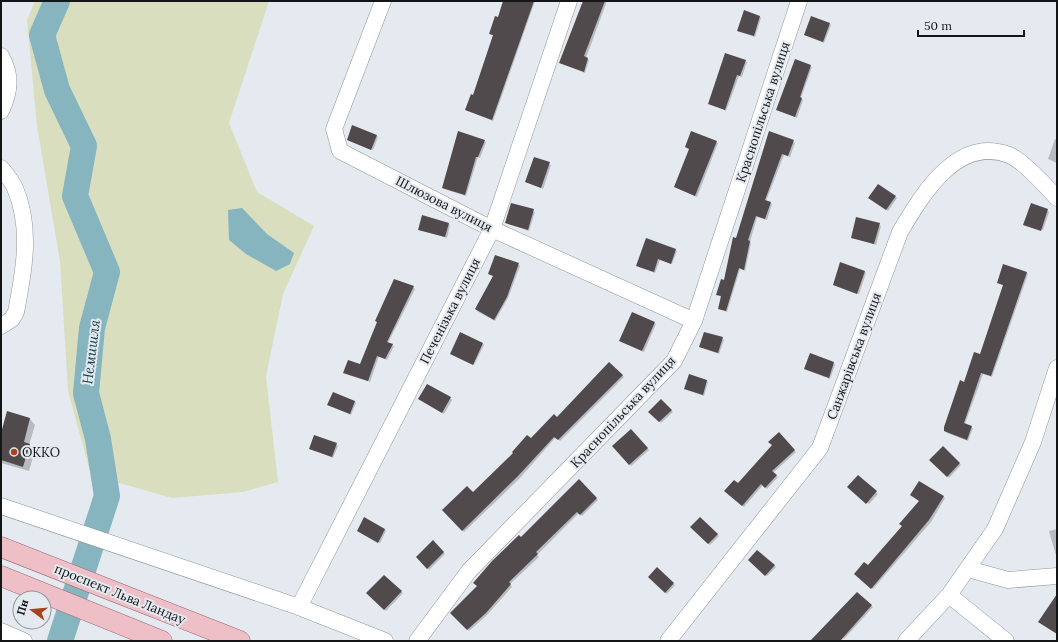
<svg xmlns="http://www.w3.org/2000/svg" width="1058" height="642" font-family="Lora,serif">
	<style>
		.green { fill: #d9debf }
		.water { fill: #86b5c0 }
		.shadow { fill: #0003 }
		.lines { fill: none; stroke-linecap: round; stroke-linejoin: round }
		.river { stroke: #86b5c0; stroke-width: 26 }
		.building { fill: #514a4d }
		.minor-casing { stroke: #90959b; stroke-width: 17 }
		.major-casing { stroke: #9a6871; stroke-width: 21 }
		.minor { stroke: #fff; stroke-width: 16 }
		.major { stroke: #eebfc7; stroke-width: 20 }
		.poi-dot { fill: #a8411e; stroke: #e4eaf0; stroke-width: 1.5 }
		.labels { text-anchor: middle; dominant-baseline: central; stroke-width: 4; stroke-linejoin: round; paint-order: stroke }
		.street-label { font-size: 13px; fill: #131517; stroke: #e4eaf0 }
		.poi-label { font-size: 13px; fill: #131517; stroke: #e4eaf0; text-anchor: start }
		.water-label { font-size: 14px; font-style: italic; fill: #154049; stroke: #e4eaf0 }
	</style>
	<rect width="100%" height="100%" fill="#e4eaf0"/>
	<path class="green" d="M35,1H269L229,123L257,192L314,226L283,294L266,376L278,482L243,492L172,498L91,475L68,391L60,261L37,126L27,20Z"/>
	<path class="water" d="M242,208L267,234L294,253L290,264L276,271L246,254L229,240L228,210Z"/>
	<path class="shadow" d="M504,1H535L493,121L466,110L473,96L494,36L490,34L499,18Z
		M584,1H607L586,58L589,60L585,73L561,63Z
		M759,16L761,18L755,37L738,31Z
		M830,24L831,25L824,43L805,35Z
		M726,54L747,62L742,77L739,76L726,111L709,103Z
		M796,60L812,67L801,98L803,100L797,118L778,110Z
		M769,132L795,143L790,157L784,155L766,201L772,204L767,220L757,217L750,242L751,243L745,271L740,269L727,312L719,309L721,297L718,294L725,281Z
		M691,133L718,143L697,197L675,187L690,149L686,147Z
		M377,136L378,137L373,150L348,140Z
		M1055,139L1057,140V163L1048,159Z
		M484,141L486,142L480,158L478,157L466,196L444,189L443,188Z
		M534,158L551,165L543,189L526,182Z
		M878,185L897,198L888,211L871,199Z
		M512,204L535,212L529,231L506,223Z
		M1047,210L1049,212L1043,230L1025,224Z
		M857,218L881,226L876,245L852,237Z
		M449,224L450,225L447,238L419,229Z
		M676,250L677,251L672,264L660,260L655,273L639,267Z
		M518,264L520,266L508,298L495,321L477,311L476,309L494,276L489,274Z
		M865,272L866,273L859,294L834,285Z
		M1026,272L1028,274L992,377L983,374L965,424L973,428L968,441L947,433L945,431L964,383L980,355L1004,286L998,283Z
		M413,287L415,289L388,343L394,346L387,360L379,356L370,382L346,374L345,372L361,365Z
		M654,323L656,324L644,352L620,341Z
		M722,338L724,340L719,354L700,347Z
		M482,343L484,345L474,365L453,355Z
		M609,363L624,377L560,441L556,437L520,478L464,532L443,510L473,494L514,453L557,418Z
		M834,363L835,365L830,379L807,370Z
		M707,380L708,382L704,396L685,389Z
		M450,398L452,400L444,414L419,399Z
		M661,400L673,412L661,423L650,412Z
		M355,401L356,403L351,415L328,405Z
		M8,413L30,419L35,425L29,445L35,450L29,471L1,463V436Z
		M631,430L649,450L631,466L613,446Z
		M779,433L796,452L773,473L778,477L767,489L763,485L744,507L726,491L738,484L773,445Z
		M336,444L338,446L333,458L310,448Z
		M943,447L961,465L949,478L930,460Z
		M858,476L878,494L869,504L849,487Z
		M579,481L598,500L582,516L579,513L537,555L539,557L510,584L512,587L487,615L469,631L451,613Z
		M943,497L945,498L931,522L873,589L856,574L868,566L903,526L920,501Z
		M700,518L719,536L710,545L691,527Z
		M385,529L386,531L380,543L358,531Z
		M1057,529V559L1049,531Z
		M433,542L445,554L429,570L417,557Z
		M757,551L776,567L767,576L749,560Z
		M657,569L675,585L667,594L649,577Z
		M384,576L403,593L386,611L367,593Z
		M857,594L873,607L844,639L843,638L841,641H812Z"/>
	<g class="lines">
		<path class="river" d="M57,1L42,35L57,90L84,146L75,196L107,272L92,328L86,393L98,439L107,496L60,641"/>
	</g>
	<path class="building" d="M503,1H534L492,120L465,110L471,94L473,95L493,35L489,34L495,16L498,17Z
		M583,1H605L584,56L588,58L584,72L559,63Z
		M744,10L760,16L754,36L737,31Z
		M811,16L830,23L823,42L804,35Z
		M725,53L746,60L740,76L737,75L725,110L708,104Z
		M795,59L811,65L800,97L802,98L795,117L776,110Z
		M352,125L377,135L371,150L347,140Z
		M458,131L485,140L478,157H476L465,195L442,188Z
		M691,131L717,141L695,196L674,187L689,149L685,147Z
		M769,131L794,140L788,156L782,154L765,200L771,202L765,219L756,216L748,240L750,241L744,270L739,268L726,311L718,309L721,296L716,295L721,279L724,280L733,237L736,238Z
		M534,157L550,162L541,188L525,182Z
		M878,184L896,196L886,210L868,198Z
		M511,203L534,209L528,230L505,223Z
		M1031,203L1048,209L1041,231L1023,225Z
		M422,215L449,223L445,237L418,230Z
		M856,217L880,223L874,244L851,238Z
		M646,238L676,249L671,264L658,259L654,272L636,266Z
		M495,255L519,263L507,297L494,320L475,309L493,276L488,274Z
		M840,262L865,271L857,294L833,285Z
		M1003,264L1027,272L991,376L981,373L964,423L972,426L967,440L944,431V427L960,380L964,382L974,352L980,354L1003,285L997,283Z
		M394,279L414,286L387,342L393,344L385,359L377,356L368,381L343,373L348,360L360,364L377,322L375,321Z
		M632,312L655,322L642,351L619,341Z
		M460,332L483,343L473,365L450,354Z
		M704,332L723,337L718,353L699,347Z
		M810,353L834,362L829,378L804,369Z
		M609,362L623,375L558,440L554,437L518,476L462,531L442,510L467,486L473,492L513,453L512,452L527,435L531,438L554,414L557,417Z
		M689,374L707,380L703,395L684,389Z
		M427,384L451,397L442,413L418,399Z
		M333,392L355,401L350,414L327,405Z
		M661,399L672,410L659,422L648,412Z
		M7,411L30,418L24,442L30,444L23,467L1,460V433Z
		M631,429L648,448L629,465L612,446Z
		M779,432L795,450L772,471L777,475L765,488L761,484L742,506L724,491L734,480L738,483L772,445L768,442Z
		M314,435L337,443L332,457L309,449Z
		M943,446L960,463L947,477L929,460Z
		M858,475L877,491L866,504L847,487Z
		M579,479L597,498L580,515L577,512L536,552L538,554L509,582L511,584L486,613L467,630L450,613L477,586L473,583L492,561L519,535L521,537Z
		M919,481L944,496L929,520L871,589L854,574L864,562L868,565L902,526L899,524L919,501L910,495Z
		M364,517L385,529L378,543L357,531Z
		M700,517L718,534L708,544L690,527Z
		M433,540L444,552L427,569L416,557Z
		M757,550L775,565L765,576L748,560Z
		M657,567L674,583L665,593L648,577Z
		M384,575L402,591L384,610L366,593Z
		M857,592L872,605L840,641H810Z
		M1057,594V634L1038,622Z"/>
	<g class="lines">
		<defs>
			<path id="minor" d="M383,1L334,129L340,151L492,229L694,321
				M1,56C12,75 10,92 1,111
				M1,168C6,174 12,181 15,188C32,228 24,271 16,312L12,319L1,326
				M1,506L299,607L385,641
				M968,569L1008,580L1057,576
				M949,595L1006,641
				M299,607L492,229L569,1
				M1,631L24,641
				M417,641L469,571L674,361L694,321L799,1
				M668,641L820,448L900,232C922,195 957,135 1009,155C1022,160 1047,187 1057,198
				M906,641L949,595L995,529L1033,442L1057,368"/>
			<path id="major" d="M1,547L240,641
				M1,576L162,641"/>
		</defs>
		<use href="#minor" class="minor-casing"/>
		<use href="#major" class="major-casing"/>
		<use href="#minor" class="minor"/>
		<use href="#major" class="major"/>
	</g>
	<circle class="poi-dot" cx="14" cy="452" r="4"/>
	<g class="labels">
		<g class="street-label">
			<text transform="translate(763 112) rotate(-72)">Краснопільська вулиця</text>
			<text transform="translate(444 204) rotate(27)">Шлюзова вулиця</text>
			<text transform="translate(450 311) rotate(-63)">Печенізька вулиця</text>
			<text transform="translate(854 356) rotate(-70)">Санжарівська вулиця</text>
			<text transform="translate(623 412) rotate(-47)">Краснопільська вулиця</text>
			<text transform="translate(120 594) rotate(22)">проспект Льва Ландау</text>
		</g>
		<g class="poi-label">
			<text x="22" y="452">ОККО</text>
		</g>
		<g class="water-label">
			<text transform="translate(91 352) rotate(-83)">Немишля</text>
		</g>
	</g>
	<rect width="1058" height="642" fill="none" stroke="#131517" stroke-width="4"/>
	<g transform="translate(32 610) rotate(286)"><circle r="19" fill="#e4eaf0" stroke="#909599"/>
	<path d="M0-3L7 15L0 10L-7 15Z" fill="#a8411e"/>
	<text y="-6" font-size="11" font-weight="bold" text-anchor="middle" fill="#131517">Пн</text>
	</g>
	<path d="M918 30v6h106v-6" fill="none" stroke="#131517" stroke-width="2"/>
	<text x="924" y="30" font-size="12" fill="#131517" stroke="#e4eaf0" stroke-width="3" paint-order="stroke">50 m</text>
</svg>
